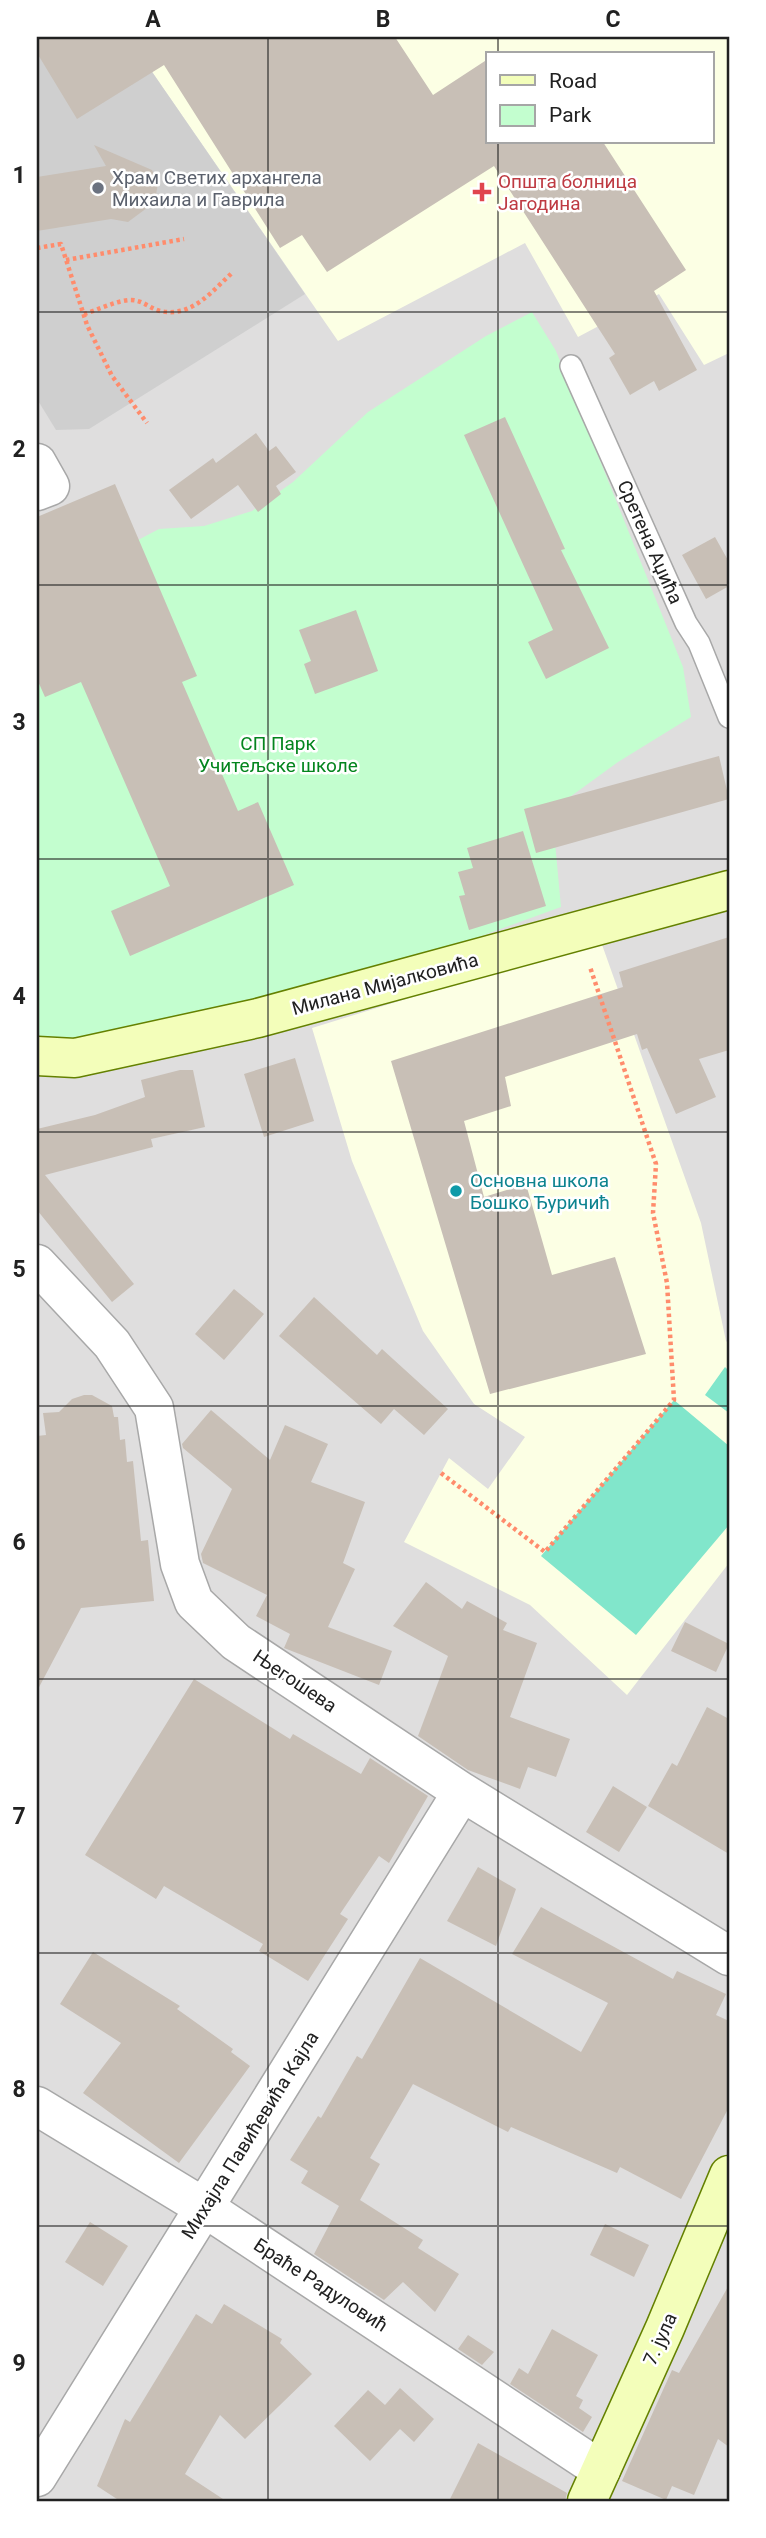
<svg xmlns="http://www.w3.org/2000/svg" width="766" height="2538" font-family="Roboto,sans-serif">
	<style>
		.residential { fill: #dfdede; fill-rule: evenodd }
		.education { fill: #fcffe4; fill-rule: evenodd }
		.religious { fill: #cfcfcf }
		.park { fill: #c3fecf }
		.pitch { fill: #81e6cb }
		.building { fill: #c8bfb6 }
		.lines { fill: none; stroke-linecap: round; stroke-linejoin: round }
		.lane-casing { stroke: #a8a8a8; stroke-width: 24 }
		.street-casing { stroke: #a8a8a8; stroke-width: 41 }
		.secondary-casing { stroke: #648100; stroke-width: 41 }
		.path { stroke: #ff8c6c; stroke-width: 4.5; stroke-dasharray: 3.5 3.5; stroke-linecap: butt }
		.lane { stroke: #fff; stroke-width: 21 }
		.street { stroke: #fff; stroke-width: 38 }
		.secondary { stroke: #f3feba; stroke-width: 38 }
		.grid { fill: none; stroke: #212121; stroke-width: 2; stroke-opacity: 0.55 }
		.worship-dot { fill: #6b7280; stroke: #fff; stroke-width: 2.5 }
		.health-dot { fill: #e0444e; stroke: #fff; stroke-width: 2.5 }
		.culture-dot { fill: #0f9aa8; stroke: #fff; stroke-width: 2.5 }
		.labels { text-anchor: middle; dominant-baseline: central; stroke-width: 5; stroke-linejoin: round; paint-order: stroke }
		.worship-label { font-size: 19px; fill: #5b616d; stroke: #fff; text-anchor: start }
		.health-label { font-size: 19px; fill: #be3a42; stroke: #fff; text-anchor: start }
		.street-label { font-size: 19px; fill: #212121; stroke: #fff }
		.park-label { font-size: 19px; fill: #04851e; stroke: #fff }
		.culture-label { font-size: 19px; fill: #0d838f; stroke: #fff; text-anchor: start }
		.neatline { fill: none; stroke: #212121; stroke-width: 2.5 }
		.grid-label { font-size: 23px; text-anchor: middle; font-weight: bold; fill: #212121 }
	</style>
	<rect width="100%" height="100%" fill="#f2f0e8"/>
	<path class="residential" d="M37,37H729V2501H37ZM488,54H712V142H488Z"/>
	<path class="education" d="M128,37H729V353L704,365L659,294L578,337L525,243L338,341ZM488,54H712V142H488Z
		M600,939L701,1223L726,1341L729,1344V1563L627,1695L530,1605L404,1542L449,1458L488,1489L525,1437L474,1404L423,1331L352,1161L312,1028Z"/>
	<path class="religious" d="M37,37H128L305,294L89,429L56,430L37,399Z"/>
	<path class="park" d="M532,312L556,351L683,667L691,717L618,762L552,810L561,907L435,953L37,1065V593L159,529L204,526L252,511L293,482L368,412L486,336Z"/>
	<path class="pitch" d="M725,1367L729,1371V1413L705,1395Z
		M674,1400L729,1446V1525L636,1635L541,1556Z"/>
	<path class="building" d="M37,37H395L433,95L488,59V142H603L686,270L654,291L697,370L659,391L654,381L630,395L609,358L615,354L494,166L327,272L302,235L280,248L164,65L77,119L37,53Z
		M94,145L152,170L158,182L155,202L128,222L111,219L37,231V177L106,166Z
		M505,417L565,549L561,550L609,648L546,679L528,642L553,630L464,435Z
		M256,433L269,451L276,446L296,472L276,486L281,494L258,512L238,485L191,519L169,490L213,458L216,463Z
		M115,484L197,676L182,682L238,811L258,802L294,885L130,956L111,911L170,886L81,682L45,697L37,679V517Z
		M715,537L729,562V586L706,599L682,555Z
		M356,610L378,671L315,694L304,664L311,661L299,630Z
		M719,756L729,799L536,853L524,809Z
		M523,831L546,906L469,930L459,896L465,895L458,872L473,868L467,848Z
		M729,937V1050L699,1059L716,1097L676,1114L647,1048L642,1050L637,1034L505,1077L511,1106L464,1121L484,1197L526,1184L552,1275L615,1257L646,1354L490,1394L391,1061L623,987L619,972Z
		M295,1058L314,1121L264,1137L244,1074Z
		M180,1070H193L205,1127L151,1139L153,1147L45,1175L134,1284L112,1302L37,1210V1129L95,1115L145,1097L141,1080Z
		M234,1289L264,1314L224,1360L195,1334Z
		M314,1297L377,1355L382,1349L448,1409L424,1435L394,1409L381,1424L279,1336Z
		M84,1395H92L112,1406L114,1417H118L120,1440L125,1439L127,1462L133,1461L141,1541L148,1540L154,1601L81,1608L37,1691V1436L46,1435L43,1413L59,1412L72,1399Z
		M211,1410L270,1460L285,1425L328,1444L311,1482L365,1502L343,1563L355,1569L328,1627L392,1651L379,1685L284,1648L290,1634L256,1616L267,1595L203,1563L201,1554L232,1489L183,1448L182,1444Z
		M426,1582L462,1609L467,1601L507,1623L503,1630L537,1643L510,1717L570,1739L556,1777L528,1767L520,1789L468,1770L418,1736L448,1656L393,1626Z
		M685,1622L729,1644L716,1672L671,1651Z
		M194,1679L290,1739L293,1734L361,1774L370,1758L428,1796L389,1863L379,1856L340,1914L348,1919L308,1981L259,1951L263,1944L164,1886L156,1899L85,1855Z
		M707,1707L729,1719V1854L648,1806L672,1763L677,1766Z
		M613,1786L647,1807L619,1852L586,1832Z
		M478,1867L516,1889L496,1946L447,1921Z
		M541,1907L673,1979L677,1971L726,1994L716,2015L729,2021V2107L681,2199L620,2167L617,2173L511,2127L508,2132L413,2084L370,2158L380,2164L360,2200L423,2240L418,2248L459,2274L435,2312L403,2282L384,2300L314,2254L339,2206L301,2183L308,2171L290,2160L318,2116L321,2118L357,2056L362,2059L420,1958L581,2052L608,2003L512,1954Z
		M93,1952L180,2006L177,2009L233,2049L231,2052L250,2066L179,2163L83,2093L121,2043L60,2004Z
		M90,2222L128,2246L103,2286L65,2262Z
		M605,2224L649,2245L634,2277L590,2255Z
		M729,2285V2447L718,2439L694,2495L672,2486L666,2500L622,2481L672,2370L679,2373Z
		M224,2304L282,2339L280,2343L312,2374L245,2439L220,2415L185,2474L226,2501H120L97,2486L125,2419L130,2422L196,2314L212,2324Z
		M552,2329L598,2355L576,2396L583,2400L579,2408L592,2417L583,2432L510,2384L519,2368L528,2374Z
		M468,2335L494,2352L482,2365L458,2349Z
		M400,2388L434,2419L414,2442L400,2429L370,2461L334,2426L368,2390L385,2405Z
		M478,2443L567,2493L565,2501H449Z"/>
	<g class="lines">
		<defs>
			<path id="lane" d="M571,366L686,623L699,643L729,717"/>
			<path id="street" d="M37,463L50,486L37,491
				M37,1264L112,1344L154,1408L180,1564L194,1602L236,1642L462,1792L729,1956
				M37,2106L205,2208L601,2470
				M37,2477L462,1792"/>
			<path id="secondary" d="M37,1056L75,1058L258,1018L729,890
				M587,2501L665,2328L729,2175"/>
		</defs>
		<use href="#lane" class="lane-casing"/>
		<use href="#street" class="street-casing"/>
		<use href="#secondary" class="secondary-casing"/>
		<path class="path" d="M37,248L61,244L87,325L112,376L147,423
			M66,260L184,239
			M84,314C98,310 115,301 130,300C143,300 149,308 160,311C192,318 212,291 233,272
			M441,1473L545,1552L674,1400L667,1283L653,1213L656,1164L590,967"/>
		<use href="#lane" class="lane"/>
		<use href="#street" class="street"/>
		<use href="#secondary" class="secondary"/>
	</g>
	<path class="grid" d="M268,37V2501M498,37V54M498,142V2501M37,312H729M37,585H729M37,859H729M37,1132H729M37,1406H729M37,1679H729M37,1953H729M37,2226H729"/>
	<circle class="worship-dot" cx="98" cy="188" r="7"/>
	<path class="health-dot" d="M478.5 181.5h7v7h7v7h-7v7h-7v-7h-7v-7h7z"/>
	<circle class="culture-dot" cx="456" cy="1191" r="7"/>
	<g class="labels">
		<g class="worship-label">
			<text x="112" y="177">Храм Светих архангела<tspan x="112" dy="22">Михаила и Гаврила</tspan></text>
		</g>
		<g class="health-label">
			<text x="498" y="181">Општа болница<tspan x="498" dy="22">Јагодина</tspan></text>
		</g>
		<g class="street-label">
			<text transform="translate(650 542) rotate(66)">Сретена Аџића</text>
			<text transform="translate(385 984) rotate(-15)">Милана Мијалковића</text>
			<text transform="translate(295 1681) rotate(34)">Његошева</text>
			<text transform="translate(250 2135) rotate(-58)">Михајла Павићевића Кајла</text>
			<text transform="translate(321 2285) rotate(33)">Браће Радуловић</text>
			<text transform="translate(660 2339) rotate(-66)">7. јула</text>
		</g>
		<g class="park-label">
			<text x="278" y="743">СП Парк<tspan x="278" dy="22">Учитељске школе</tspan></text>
		</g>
		<g class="culture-label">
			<text x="470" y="1180">Основна школа<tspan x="470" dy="22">Бошко Ђуричић</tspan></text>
		</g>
	</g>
	<rect width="766" height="2538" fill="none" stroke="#ffffff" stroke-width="77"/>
	<rect x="486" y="52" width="228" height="91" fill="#ffffff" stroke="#a6a6a6" stroke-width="2"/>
	<rect x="500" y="75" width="35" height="10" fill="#f3feba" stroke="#a6a6a6" stroke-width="2"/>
	<text x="549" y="88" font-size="21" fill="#212121">Road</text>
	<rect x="500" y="105" width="35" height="21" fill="#c3fecf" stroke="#a6a6a6" stroke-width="2"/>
	<text x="549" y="122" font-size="21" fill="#212121">Park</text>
	<rect x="38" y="38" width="690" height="2462" class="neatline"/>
	<g class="grid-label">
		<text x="153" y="27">A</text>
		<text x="383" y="27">B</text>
		<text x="613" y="27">C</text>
		<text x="19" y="183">1</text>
		<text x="19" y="457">2</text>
		<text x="19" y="730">3</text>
		<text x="19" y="1004">4</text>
		<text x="19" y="1277">5</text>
		<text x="19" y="1550">6</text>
		<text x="19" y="1824">7</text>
		<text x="19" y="2097">8</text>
		<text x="19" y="2371">9</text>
	</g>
</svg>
